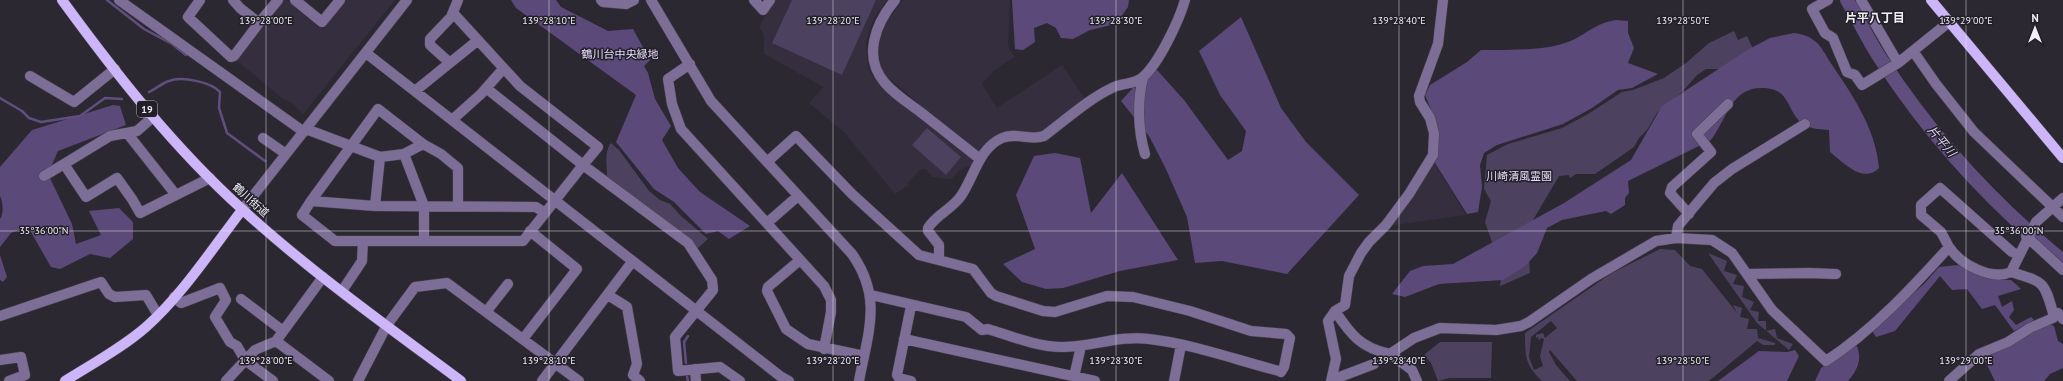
<svg xmlns="http://www.w3.org/2000/svg" width="2063" height="381" font-family="'PT Sans','Noto Sans JP',sans-serif">
	<style>
		.built { fill: #342e3e }
		.green { fill: #4c4260; fill-rule: evenodd }
		.forest { fill: #5b497a }
		.lines { fill: none; stroke-linecap: round; stroke-linejoin: round }
		.stream { stroke: #604e7f; stroke-width: 2.5 }
		.river { stroke: #604e7f; stroke-width: 14 }
		.minor-casing { stroke: #48444d; stroke-width: 11 }
		.major-casing { stroke: #48444d; stroke-width: 11 }
		.minor { stroke: #7c6e96; stroke-width: 10 }
		.major { stroke: #ccb5f8; stroke-width: 10 }
		.ticks { fill: none; stroke: #f1eff6; stroke-width: 1; stroke-opacity: 0.45 }
		.labels { text-anchor: middle; dominant-baseline: central; stroke-width: 3; stroke-linejoin: round; paint-order: stroke }
		.shield { fill: #221f28; stroke: #b3b1b8; stroke-width: 1 }
		.shield-label { font-size: 10px; font-weight: bold; fill: #f1eff6 }
		.park-label { font-size: 11px; fill: #e6dcfc; stroke: #221f28 }
		.street-label { font-size: 11px; fill: #f1eff6; stroke: #221f28 }
		.neighbourhood-label { font-size: 12px; font-weight: bold; fill: #f1eff6; stroke: #221f28 }
		.water-label { font-size: 12px; font-style: italic; fill: #ded4f4; stroke: #221f28 }
		.ticks-label { font-size: 10px; text-anchor: middle; fill: #f1eff6; stroke: #221f28; stroke-width: 3; stroke-linejoin: round; paint-order: stroke }
	</style>
	<rect width="100%" height="100%" fill="#2c2832"/>
	<path class="built" d="M282,0H287L323,29L346,0H395L303,114L292,103L283,99L235,59Z
		M775,0H887L874,18L866,41L868,67L874,79L972,158L973,165L961,169L952,178L947,179L932,177L926,169H921L907,183L909,185L895,194L844,132L809,103L824,87L764,54V35L759,27Z
		M903,0H1010L1008,46L1015,57L993,71L983,83V86L997,108L1062,65L1085,99L1040,135L1016,132L978,154L884,74L880,61L878,45L887,21Z
		M1433,161L1466,215L1388,226Z"/>
	<path class="green" d="M792,0H876L842,75L772,43Z
		M1734,31L1738,40L1747,36L1753,49L1724,69H1706L1697,75L1683,91L1657,113L1647,130L1639,138L1634,147L1595,174H1576L1570,178L1569,175L1559,176L1527,230L1530,273L1500,286L1503,262L1498,260L1485,222L1491,201L1484,189L1487,155L1508,144L1562,128L1588,114L1622,92L1633,90L1664,78L1686,63L1709,43Z
		M927,128L961,157L946,175L912,145Z
		M611,143L619,150L649,191L660,200L670,204L681,216L708,239L698,248L607,176C607,165 604,152 611,143Z
		M1662,248L1660,249L1675,250L1690,266L1702,269L1737,313L1733,305L1742,308L1740,317L1749,319L1747,329H1757L1758,338L1775,343V345H1763L1757,341L1709,381H1577L1550,350L1549,352L1556,365L1570,381H1542C1525,365 1525,356 1525,333L1612,273ZM1551,321L1557,328L1545,338L1543,333L1536,335V338L1539,337L1538,339L1539,340L1541,338L1544,339L1540,356L1543,366L1534,370L1529,357L1531,337Z
		M1708,253L1727,261L1724,271L1737,275L1733,284L1744,286L1742,297L1754,302L1750,310L1759,312L1758,321H1766V331L1775,329L1777,338L1793,344L1789,350L1757,323Z
		M1440,342H1492L1491,378H1449L1438,381L1431,363L1424,355Z"/>
	<path class="forest" d="M511,0H556L561,7L608,31L633,29L650,60L644,66L648,73L655,99L671,126L662,140L678,168L700,192L750,226L729,239L718,231L706,234L674,202L654,189L616,142L636,95L516,8Z
		M1012,0H1129L1128,7L1116,24L1090,30L1073,39L1061,38L1056,28L1047,23L1034,28L1035,42L1023,50L1015,49Z
		M1241,17L1281,108L1306,142L1359,195L1287,274L1222,261L1195,263L1187,217L1165,167L1149,136L1121,101L1141,79L1157,70L1184,100L1228,160L1242,151L1246,131L1220,95L1199,51Z
		M1616,20L1628,21V33L1634,48L1628,63L1658,74L1632,88L1618,90L1592,108L1563,124L1497,145L1484,153L1480,165L1482,187L1478,212L1467,214L1435,163C1442,135 1436,121 1425,95L1430,85L1467,62L1481,50C1507,50 1544,51 1568,42C1586,35 1595,23 1616,20Z
		M1794,33C1803,34 1809,36 1816,42C1822,47 1826,56 1830,62C1852,94 1876,129 1879,168C1863,184 1844,163 1830,152L1829,130C1820,129 1806,129 1800,122C1785,106 1790,88 1761,88C1752,88 1744,91 1737,98C1728,107 1720,128 1711,140L1628,181L1629,193L1625,198V205L1611,214L1606,211L1562,220L1547,228L1537,253L1525,266L1503,280L1439,284L1405,297L1392,294L1410,271L1423,266L1453,264L1564,203L1631,160L1662,106L1749,49L1770,38Z
		M113,105L120,106L126,125L58,151L48,174L72,224L76,244L101,235L89,211L119,208L133,222V239L110,258L90,254L60,269L51,267L28,227L11,233L0,247V219C4,214 3,202 0,196V167L32,130Z
		M1055,153L1080,158L1091,213L1122,173L1178,260L1120,271L1063,288L1046,289L1022,282L1003,264L1035,249L1016,195L1034,156Z
		M0,255L7,277L3,282L0,280Z
		M1958,265L1992,279L2011,280L2021,289L1998,296L2002,307L2012,301L2014,310L2009,317L2016,325L2031,317L2034,320L2014,331L1995,305L1982,309L1967,289L1952,290L1940,276L1895,331L1876,337L1871,329L1924,284L1939,267Z
		M2049,324L2054,326L2058,341L2063,344V368L2050,374L2044,381H1995L1983,357L2037,327Z
		M1857,346C1862,360 1858,369 1848,381H1815L1821,368L1852,347Z
		M1795,350L1799,356L1787,381H1718L1759,351L1787,352Z"/>
	<g class="lines">
		<path class="stream" d="M107,0L144,29L172,44L186,55
			M149,92C156,89 162,83 169,81C182,76 211,82 220,92L219,108L227,133L265,161
			M0,98L22,111L29,118L41,122L80,116L105,98L122,99
			M686,363L684,342L688,336
			M687,376L688,381"/>
		<path class="river" d="M1847,0C1859,20 1869,42 1882,61C1931,136 1994,205 2063,261"/>
		<defs>
			<path id="minor" d="M119,0L304,132
				M200,0L188,17L231,57L234,56L259,23
				M233,0L240,8L259,23L278,0
				M295,0L322,22L340,0
				M601,0L603,2L626,4L634,0
				M651,0L711,101L852,254C883,298 868,332 859,381
				M754,0L763,10L770,0
				M895,0C876,23 862,57 885,83C895,95 910,104 923,114C942,129 961,144 980,159
				M1828,0L1812,9L1825,33L1833,38L1847,72L1855,75L1862,85L1898,63L1949,22
				M1861,0L1898,63
				M454,14L520,86L598,147L583,165L486,88
				M1913,51L1936,84L1974,132L2063,217
				M366,53L780,376L789,381
				M450,63L430,45V39L451,17L458,0
				M690,64L668,79L672,104L681,129L824,286L831,300V312L824,349
				M30,76L74,102L115,69
				M1143,78C1137,102 1138,130 1145,154
				M415,91L477,41
				M153,117L137,131L110,136L64,164L86,197L117,178L132,199L140,213L210,178
				M452,120L481,94L503,69
				M306,129L380,157
				M127,133L176,195
				M263,138L286,154
				M767,162L796,136L852,194L919,255L973,269L991,293L996,296L1043,311L1055,312L1107,296L1133,297L1190,311L1251,331L1286,334L1290,338L1284,367L1281,372L1279,371C1236,360 1193,344 1149,339C1120,335 1091,347 1062,347C1037,347 1011,336 988,329L982,330L966,317L871,295
				M44,176L64,164
				M311,201L378,109L423,144
				M375,206L380,157L404,154
				M242,210L407,0
				M545,213L536,207L375,206L311,201L302,215L335,241H523L583,165L688,243L712,280L713,290L675,337L678,371L720,367L740,381
				M1689,214L1670,193L1672,187L1711,152L1697,134L1728,104
				M767,223L798,196
				M2026,236L2063,270
				M1676,238L1678,226L1714,183L1732,169L1805,124
				M424,241V206L404,154L423,144L441,154L458,168V206
				M1949,247L1941,232L1921,215V205L1940,188L2012,252L2019,255
				M800,260L768,287L767,291L786,329L808,344L864,356
				M939,260V245L928,231V228C936,215 952,209 961,196C974,177 979,148 1002,138C1016,132 1031,141 1044,136C1067,119 1088,99 1114,87C1123,83 1136,84 1143,77C1159,63 1179,21 1185,0
				M2011,272C2043,282 2044,280 2053,313H2058L2063,319
				M1748,274L1809,273L1836,274
				M342,291L362,261L363,241
				M608,295L627,307L637,364L633,375L640,381
				M174,297L181,303L220,288L226,300L215,317L230,342L237,346L245,360L273,381
				M241,299L283,331
				M1335,311L1345,305L1349,276L1361,253L1369,242L1386,225L1409,194L1433,155L1434,133L1430,118L1420,102L1419,96L1438,44L1443,0
				M486,312L508,284
				M0,316L101,282L109,294L115,297L146,295L158,315
				M523,339L577,269L530,231
				M904,339L1095,381
				M276,341L329,381
				M1390,354L1412,370L1417,381
				M0,360L21,357L25,375L9,381
				M695,369L696,381
				M1074,377L1081,346
				M1332,380L1374,364
				M226,381L255,350L276,341L323,277
				M358,381L387,325L415,287L447,283L579,381
				M542,381L632,262
				M911,381L899,378L897,375L911,306
				M1174,381L1181,345
				M1331,381L1336,359L1328,321L1335,311C1351,335 1361,348 1390,354L1414,338L1440,328L1496,330L1521,326L1529,322L1591,279L1656,241L1676,238L1712,240L1732,253L1772,310L1826,361C1872,331 1912,288 1949,247C1960,264 1991,281 2011,272L2036,222L2063,198
				M1949,381L1979,354L2008,342L2030,328L2053,318V313"/>
			<path id="major" d="M62,0C116,74 174,148 243,210C311,272 387,326 461,381
				M1931,0L2063,158
				M65,381C92,364 122,348 146,327C183,294 212,249 242,210"/>
		</defs>
		<use href="#minor" class="minor-casing"/>
		<use href="#major" class="major-casing"/>
		<use href="#minor" class="minor"/>
		<use href="#major" class="major"/>
	</g>
	<path class="ticks" d="M266,0V381M549,0V381M833,0V381M1116,0V381M1399,0V381M1683,0V381M1966,0V381M0,231H2063"/>
	<g class="labels">
		<rect class="shield" x="137" y="101" width="20" height="16" rx="3"/>
		<g class="shield-label">
			<text x="147" y="109">19</text>
		</g>
		<g class="park-label">
			<text x="620" y="54">鶴川台中央緑地</text>
			<text x="1519" y="176">川崎清風霊園</text>
		</g>
		<g class="street-label">
			<text transform="translate(251 200) rotate(42)">鶴川街道</text>
		</g>
		<g class="neighbourhood-label">
			<text x="1875" y="17">片平八丁目</text>
		</g>
		<g class="water-label">
			<text transform="translate(1942 141) rotate(49)">片平川</text>
		</g>
	</g>
	<g class="ticks-label">
		<text x="266" y="24">139°28'00"E</text>
		<text x="549" y="24">139°28'10"E</text>
		<text x="833" y="24">139°28'20"E</text>
		<text x="1116" y="24">139°28'30"E</text>
		<text x="1399" y="24">139°28'40"E</text>
		<text x="1683" y="24">139°28'50"E</text>
		<text x="1966" y="24">139°29'00"E</text>
		<text x="44" y="234">35°36'00"N</text>
		<text x="2019" y="234">35°36'00"N</text>
		<text x="266" y="364">139°28'00"E</text>
		<text x="549" y="364">139°28'10"E</text>
		<text x="833" y="364">139°28'20"E</text>
		<text x="1116" y="364">139°28'30"E</text>
		<text x="1399" y="364">139°28'40"E</text>
		<text x="1683" y="364">139°28'50"E</text>
		<text x="1966" y="364">139°29'00"E</text>
	</g>
	<g transform="translate(2035 28)" stroke="#221f28" stroke-width="3" paint-order="stroke">
	<path d="M0-3L7 15L0 10L-7 15Z" fill="#f1eff6"/>
	<text y="-6" font-size="11" font-weight="bold" text-anchor="middle" fill="#f1eff6">N</text>
	</g>
</svg>
